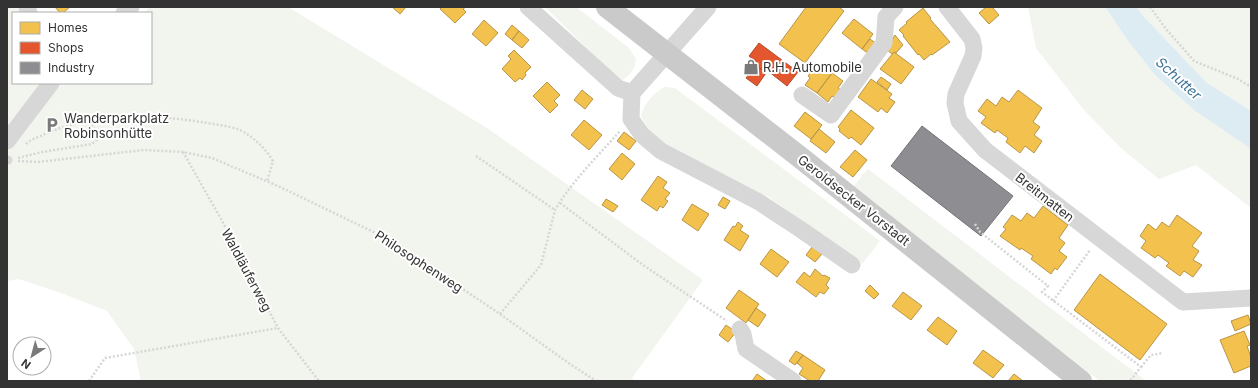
<svg xmlns="http://www.w3.org/2000/svg" width="1258" height="388" font-family="Inter,sans-serif">
	<style>
		.green { fill: #f1f5ed }
		.water { fill: #ddebf3 }
		.homes { fill: #f2c14e; stroke: #b99646 }
		.shops { fill: #e4572e; stroke: #af4c30 }
		.industry { fill: #8d8d92; stroke: #727276 }
		.lines { fill: none; stroke-linecap: round; stroke-linejoin: round }
		.path { stroke: #d6d6d6; stroke-width: 2.5; stroke-dasharray: 2 2; stroke-linecap: butt }
		.lane { stroke: #d7d7d7; stroke-width: 9 }
		.street { stroke: #d7d7d7; stroke-width: 17 }
		.primary { stroke: #cacaca; stroke-width: 22 }
		.labels { text-anchor: middle; dominant-baseline: central; stroke-width: 4; stroke-linejoin: round; paint-order: stroke }
		.poi-label { font-size: 13px; fill: #333; stroke: #fff; text-anchor: start }
		.street-label { font-size: 13px; fill: #333; stroke: #fff }
		.water-label { font-size: 14px; font-style: italic; fill: #3f7597; stroke: #fff }
	</style>
	<rect width="100%" height="100%" fill="#fff"/>
	<path class="green" d="M7,7H20L23,13H13V83H151V13H144L150,7H288L487,128L703,280L632,378L636,381H141L134,349L107,311L64,294L19,279L7,281Z
		M545,7H576L629,48L636,59L635,66L630,74L623,80L609,70Z
		M1028,7H1105L1129,42L1155,75L1194,110L1251,149V208L1196,165L1159,179L1121,148L1084,110L1036,48Z
		M1136,7H1251V111L1207,83L1143,16Z
		M664,87L675,88L880,241L862,264L770,198L745,185L714,173L666,146L649,130L641,116C645,102 652,95 664,87Z
		M868,169L1146,381H1100L1083,368L852,188Z"/>
	<path class="water" d="M1105,7H1136L1143,16L1207,83L1251,111V149L1194,110L1155,75L1129,42Z"/>
	<path class="homes" d="M55,7H70L63,13H60Z
		M392,7H406L400,14Z
		M442,7H466L463,9L466,12L455,23L440,9Z
		M806,7H839L844,11L805,63L779,44Z
		M986,7H992L999,15L989,24L979,13Z
		M923,8L931,18L930,19L950,42L932,55L931,54L924,60L919,54L918,55L903,36L904,35L899,30L907,23L906,22Z
		M854,19L873,34L862,49L842,33Z
		M484,20L498,33L486,46L472,34Z
		M512,25L519,31L512,40L505,34Z
		M519,31L529,40L522,48L512,40Z
		M895,35L903,45L896,53L894,52L892,54L886,49Z
		M870,39L877,44L869,54L862,49Z
		M514,50L531,67L525,73L526,75L522,80L520,78L515,82L502,69L511,59L508,56Z
		M894,52L914,67L901,84L880,69Z
		M821,65L832,73L817,93L805,85L810,78L808,76L813,69L816,71Z
		M832,73L843,81L838,88L841,90L835,98L832,96L828,102L817,93Z
		M881,77L891,84L887,90L877,82Z
		M871,79L892,94L889,98L895,102L887,113L881,108L878,112L858,97Z
		M547,82L560,95L554,101L558,105L550,113L533,96Z
		M582,90L593,99L585,109L574,100Z
		M1018,90L1042,108L1033,122L1040,127L1034,135L1042,141L1034,153L1025,146L1020,153L1006,142L1008,138L997,130L995,133L981,123L986,117L978,111L987,99L996,106L1002,97L1009,102Z
		M851,110L874,128L861,145L851,137L849,139L839,131L840,129L838,127Z
		M805,112L822,125L811,139L794,126Z
		M584,120L602,135L589,150L571,135Z
		M819,129L835,142L826,153L810,141Z
		M624,132L636,141L629,150L617,141Z
		M855,150L867,160L853,177L840,167Z
		M622,153L635,164L622,180L609,169Z
		M658,176L667,182L663,188L670,193L665,199L668,201L663,208L660,206L657,211L641,200Z
		M723,197L730,201L725,209L718,205Z
		M606,199L618,206L613,212L602,205Z
		M692,204L709,214L698,231L682,220Z
		M1043,206L1068,225L1059,238L1065,243L1059,251L1067,257L1057,270L1055,268L1051,274L1031,259L1033,256L1021,248L1020,250L1000,236L1006,229L1003,227L1012,215L1021,221L1027,213L1034,218Z
		M1177,215L1202,233L1192,246L1199,251L1193,260L1202,265L1193,277L1184,271L1180,276L1166,266L1169,263L1158,255L1155,258L1141,248L1146,241L1140,236L1148,224L1156,230L1162,222L1169,227Z
		M738,222L743,226L740,230L749,236L740,251L724,240L733,226L735,227Z
		M812,247L822,254L815,262L806,255Z
		M771,249L789,262L777,277L760,264Z
		M815,269L823,276L824,275L830,278L826,285L829,288L824,294L820,292L816,297L796,282L804,272L810,277Z
		M1100,274L1167,324L1140,360L1074,310Z
		M870,285L879,294L874,299L865,291Z
		M739,290L759,304L746,323L726,308Z
		M903,292L922,306L911,320L892,306Z
		M756,308L766,315L758,327L748,320Z
		M1248,315L1251,324L1235,331L1231,321Z
		M938,317L957,331L947,345L927,330Z
		M726,325L736,332L728,342L719,335Z
		M1244,331L1250,345L1247,346L1251,357V366L1234,373L1220,340Z
		M983,350L1004,365L993,378L973,363Z
		M796,351L803,355L795,365L789,361Z
		M803,355L825,370L818,381H810L799,374L803,368L797,363Z
		M757,374L767,381H752Z
		M1014,374L1023,381H1008Z"/>
	<path class="shops" d="M759,43L798,72L787,86L768,71L766,73L756,65L758,63L749,56Z
		M756,65L766,73L757,86L746,78Z"/>
	<path class="industry" d="M922,126L1013,196L981,236L891,166Z"/>
	<g class="lines">
		<path class="path" d="M1150,7L1166,29L1194,61L1238,79L1251,87
			M26,144C31,139 39,137 45,134C95,112 148,114 201,122C212,124 230,126 240,130C255,138 264,147 273,161L267,182
			M183,152L221,219L278,328L319,381
			M476,156L555,210
			M18,158L42,152L92,144L101,136L88,121
			M18,161L38,162L144,150L183,152L212,158L278,186L388,239L500,314L567,362L596,381
			M560,203L643,265L727,321
			M975,224L980,232L1048,286L1042,292L1141,367L1130,381
			M1053,301L1090,250
			M500,314L541,265L555,210C572,181 598,156 620,131
			M1141,367L1151,355L1163,353
			M89,381L105,358L278,328"/>
		<path class="lane" d="M7,160H8"/>
		<path class="street" d="M27,7L29,13
			M528,7L618,88L632,93L708,7
			M947,7L972,39L974,48L973,56L956,94L955,103L959,121L985,150L1183,302L1251,298
			M124,13L131,7
			M632,93L631,119L642,135L661,151L759,202L800,229L852,265
			M802,95L831,115L884,43L886,17L895,7
			M7,141L51,83
			M740,329L743,334L746,349L793,381"/>
		<path class="primary" d="M607,7L801,158L1081,381"/>
	</g>
	<defs>
		<symbol id="shop-bare" viewBox="-9 -9 18 18"><path d="M-5-2.5h2.3a2.7 3.5 0 0 1 5.4 0H5L5.5 6h-11ZM-1.5-2.5h3a1.5 2.3 0 0 0-3 0Z" fill="#7a7a7a" stroke="#fff" stroke-width="2.5" paint-order="stroke"/></symbol>
		<symbol id="parking-bare" viewBox="-9 -9 18 18"><path d="M-3.5-5.5H1a3.5 3.5 0 0 1 0 7H-1V5.5H-3.5ZM-1-3.4V-.6H.8a1.4 1.4 0 0 0 0-2.8Z" fill="#7a7a7a" stroke="#fff" stroke-width="2.5" paint-order="stroke"/></symbol>
	</defs>
	<g fill-rule="evenodd">
		<use href="#shop-bare" x="740" y="56" width="22" height="22"/>
		<use href="#parking-bare" x="41" y="114" width="22" height="22"/>
	</g>
	<g class="labels">
		<g class="poi-label">
			<text x="763" y="67">R.H. Automobile</text>
			<text x="64" y="118">Wanderparkplatz<tspan x="64" dy="15">Robinsonhütte</tspan></text>
		</g>
		<g class="street-label">
			<text transform="translate(1045 197) rotate(38)">Breitmatten</text>
			<text transform="translate(854 200) rotate(38)">Geroldsecker Vorstadt</text>
			<text transform="translate(419 261) rotate(33)">Philosophenweg</text>
			<text transform="translate(247 270) rotate(62)">Waldläuferweg</text>
		</g>
		<g class="water-label">
			<text transform="translate(1179 78) rotate(42)">Schutter</text>
		</g>
	</g>
	<rect width="1258" height="388" fill="none" stroke="#333333" stroke-width="16"/>
	<rect x="12" y="12" width="140" height="72" fill="#ffffff" stroke="#adadad"/>
	<rect x="20" y="22" width="20" height="12" fill="#f2c14e" stroke="#adadad"/>
	<text x="48" y="32" font-size="12" fill="#333333">Homes</text>
	<rect x="20" y="42" width="20" height="12" fill="#e4572e" stroke="#adadad"/>
	<text x="48" y="52" font-size="12" fill="#333333">Shops</text>
	<rect x="20" y="62" width="20" height="12" fill="#8d8d92" stroke="#adadad"/>
	<text x="48" y="72" font-size="12" fill="#333333">Industry</text>
	<g transform="translate(32 356) rotate(216)"><circle r="19" fill="#ffffff" stroke="#adadad"/>
	<path d="M0-3L7 15L0 10L-7 15Z" fill="#7a7a7a"/>
	<text y="-6" font-size="11" font-weight="bold" text-anchor="middle" fill="#333333">N</text>
	</g>
</svg>
